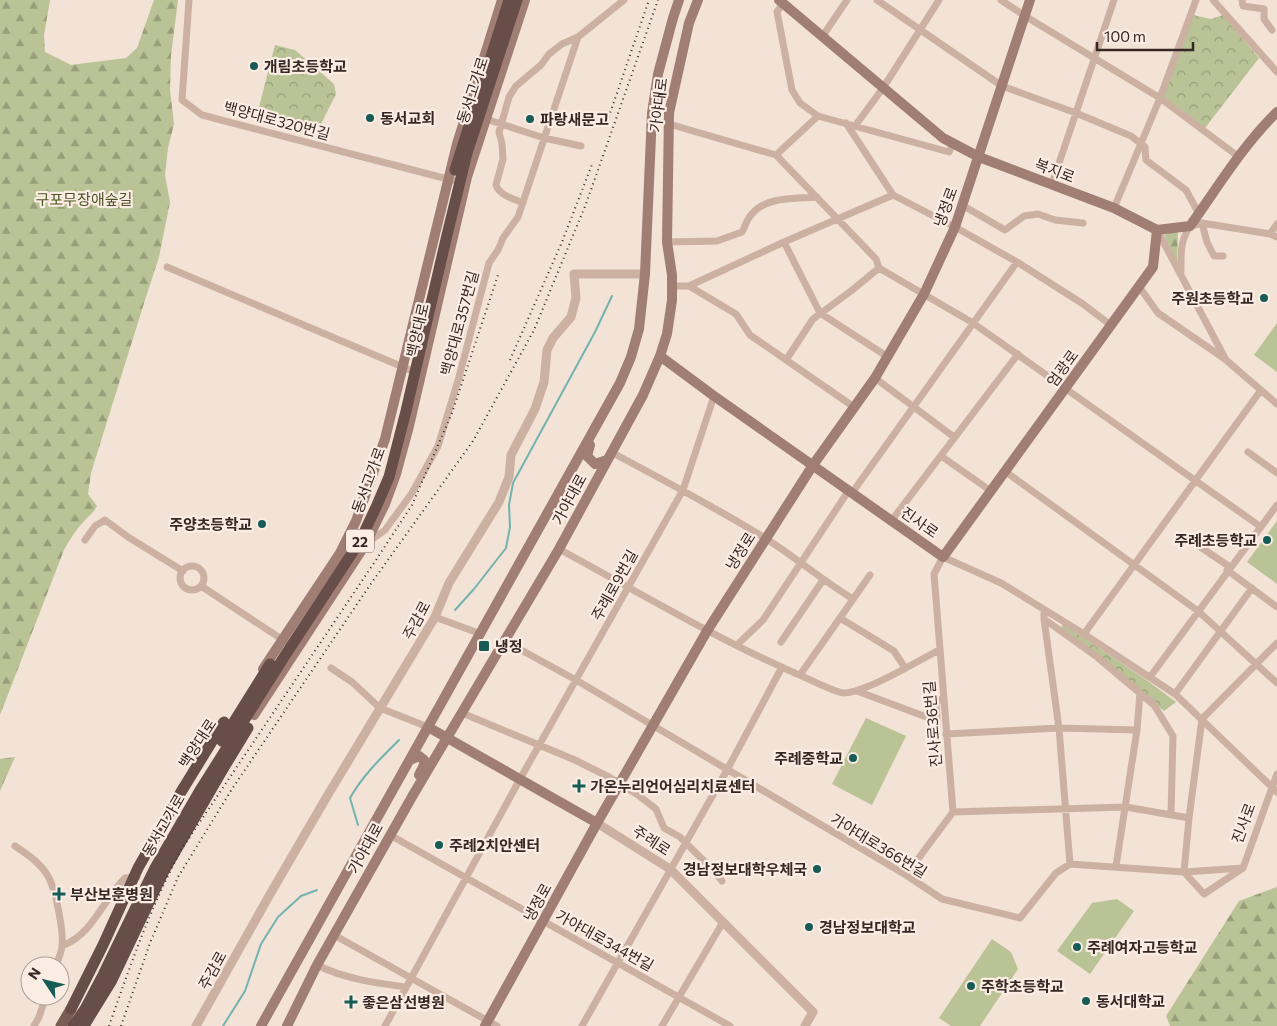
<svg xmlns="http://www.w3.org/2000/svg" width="1277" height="1026" font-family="Commissioner,'Noto Sans KR',sans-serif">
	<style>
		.forest { fill: url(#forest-firs) }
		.park { fill: url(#park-crowns) }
		.garden { fill: #b9c395 }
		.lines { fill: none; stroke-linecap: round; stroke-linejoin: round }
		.stream { stroke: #73b3ae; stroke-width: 2 }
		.minor { stroke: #ccb0a1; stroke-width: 7 }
		.tertiary { stroke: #ccb0a1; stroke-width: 9 }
		.secondary { stroke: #a07e73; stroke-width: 10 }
		.primary { stroke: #795c54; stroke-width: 11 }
		.trunk { stroke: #684e48; stroke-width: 11 }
		.rail { stroke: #362825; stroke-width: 2; stroke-dasharray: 1 4; stroke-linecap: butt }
		.trunk-bridge { stroke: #684e48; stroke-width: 11 }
		.poi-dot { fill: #175b57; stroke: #fbede3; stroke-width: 2 }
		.labels { text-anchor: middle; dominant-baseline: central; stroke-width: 4.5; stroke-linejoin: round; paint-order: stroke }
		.shield { fill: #fbede3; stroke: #71635e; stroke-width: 1 }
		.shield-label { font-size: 14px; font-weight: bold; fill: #362825 }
		.poi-label { font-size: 15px; font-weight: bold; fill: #362825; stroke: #fbede3; text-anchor: start }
		.street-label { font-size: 15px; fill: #362825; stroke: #fbede3 }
		.park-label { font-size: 15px; fill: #4b5626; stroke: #fbede3 }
	</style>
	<defs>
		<pattern id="forest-firs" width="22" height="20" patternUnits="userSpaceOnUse" patternTransform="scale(1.25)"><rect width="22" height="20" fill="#b9c395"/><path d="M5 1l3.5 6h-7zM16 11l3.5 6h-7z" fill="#979e79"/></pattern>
		<pattern id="park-crowns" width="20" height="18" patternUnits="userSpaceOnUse" patternTransform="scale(1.25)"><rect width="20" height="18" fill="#b9c395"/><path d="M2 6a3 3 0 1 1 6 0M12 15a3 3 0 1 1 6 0" fill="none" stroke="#979e79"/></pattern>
	</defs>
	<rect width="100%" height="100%" fill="#f3e2d6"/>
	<path class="forest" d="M0,0H50L44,35L45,52L71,65L126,58L137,48L154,0H178L171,55L170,90L174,124L168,148L165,175L170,202L159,257L145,300L91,473L88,494L97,506C94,512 90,515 86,519C77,528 70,539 64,550L0,715Z
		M1178,230L1177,264L1164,235Z
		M15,757L0,791V759Z
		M1277,887V1026H1170L1166,1016L1239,901Z"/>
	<path class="park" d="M1193,15L1211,19L1223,15L1259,58L1205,128L1163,96Z
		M275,45L295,50L334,84L336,94L320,126L313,127L261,114L258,111Z
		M1063,624L1145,679L1176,702L1164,711L1099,656L1060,628Z"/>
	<path class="garden" d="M1277,323V372L1254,355Z
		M1277,521V584L1247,562Z
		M866,718L906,736L872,805L832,784Z
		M1117,899L1134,911L1090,974L1057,951L1092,903Z
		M992,939L1011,952L1018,969L980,1026H951L939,1018Z"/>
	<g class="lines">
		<path class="stream" d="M455,610L474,589L506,548L510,527L509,505L513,483L595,332L612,296
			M358,825L350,798C363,775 381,758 399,740
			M223,1026L245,991L261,944L278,917L301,896L317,890"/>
		<path class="minor" d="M189,0L182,100L202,115L463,183
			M877,0L1002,86L1076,113L1131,136L1145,147L1146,160L1186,190L1199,214
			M1001,0L1025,16L1160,98L1239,157
			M1213,0L1277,72
			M1242,0L1243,6L1264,9V19L1272,30
			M783,3L777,12L792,90L800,103L818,116L949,152L953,144
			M822,37L847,0
			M486,119L544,138L581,146
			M846,123L893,195L955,227L1017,262L1083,304L1112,326
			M669,124L776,155L876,259L879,268L973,323L1261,527
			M855,126L883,88L939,0
			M776,155L818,116
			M1052,184L1114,0
			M523,203C514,199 499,195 496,185L503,159L502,144L499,132L509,97L516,86L541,65L549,54L562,44L578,37
			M962,205L1005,230L1024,216L1038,214L1055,220L1083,223
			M1114,208L1160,98L1196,0
			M1202,223L1207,242L1214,256H1223
			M1157,230L1226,360L1277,404
			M1270,234L1277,224
			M667,242L717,241L742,232C745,227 747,219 751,215C765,196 796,199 817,197
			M784,242L820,313L888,357
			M167,267L417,373
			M1181,271C1181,252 1180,242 1190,226L1202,223L1270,234L1277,237
			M672,286H689L784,242L893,195
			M689,286L736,314L750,335L854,407
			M1140,288L1158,313L1225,359
			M786,360L813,319L851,291L879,268
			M875,378L954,437
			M611,452C663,480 715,507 765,538C795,557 822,580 853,599
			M1248,452L1277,473
			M941,456L991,491
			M1006,472L1198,611L1277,683
			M852,493L1017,262
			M892,520L1018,354
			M1187,538L1230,567
			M85,540L95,526L105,520L128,537L183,571
			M367,543L385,530L412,493L438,446L459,377L489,263L498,250L503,238L518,217L578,37L624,0
			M559,549C638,592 715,638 797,674C807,678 834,692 843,693C865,693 918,661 939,650
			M180 578a12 12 0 1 1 24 0a12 12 0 1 1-24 0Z
			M1227,570L1277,607
			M201,586L286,642
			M1044,610V619L1059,728L1070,864
			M435,617L481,634
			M840,618L894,651L905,668
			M1044,619L1097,657L1154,705L1173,736L1171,814
			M1084,634L1261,390
			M505,641L576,680L906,875L942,899L1020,918L1056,873L1070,864L1184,872L1204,894L1243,868
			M781,642L823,580
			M737,645L763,620L849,490
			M331,668L352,682L380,708L428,727
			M800,675L870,575
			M1150,677L1277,505
			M857,691L937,721L936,701L944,699
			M1175,694L1252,588
			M462,713L575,760L609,777L638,795L656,809L664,828L680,837L712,869L722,881
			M946,734L1059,728L1137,730
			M953,812L1126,807L1189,818
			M390,835L730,1026
			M15,846C27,854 42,864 49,878C56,891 64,933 62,947C61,953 58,960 56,966
			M1116,866L1137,730L1140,693
			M1243,868L1184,872L1189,818L1202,719L1277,643
			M1243,868L1277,774
			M906,875L953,812L934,574L943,557L1001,583L1084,634L1175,694L1277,792
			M334,935L497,1026
			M62,946C93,934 103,900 125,878L137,877
			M317,965C345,979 376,983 406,987
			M34,1026L39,1017L46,996
			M385,1026L520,779L683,490L714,396
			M582,1026L727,770L782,667
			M662,1026L723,922"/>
		<path class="tertiary" d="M597,823L670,869L813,1012L805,1026
			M196,1026L269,896L326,798L435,617L449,583L499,502L509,477L511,455L535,409L544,382L547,350L553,338L571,317L576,298L574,274H645"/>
		<path class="secondary" d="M779,0L943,138L979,157L1114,208L1157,230
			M1157,230L1190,226C1218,187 1243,145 1277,112
			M660,356L714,396L943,557L1153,267L1157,230
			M590,445L587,456L595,464L607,460
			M263,669L340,553L356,521L365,496L385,439L457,144L502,0
			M254,715L365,545L385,504L396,474L408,430L467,177L525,0
			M428,727L597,823
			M410,760L419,756L424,760V765L419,775
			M261,1026L620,383L631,357L639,329L645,274L652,113L658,74L673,18L679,0
			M287,1026L317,965L413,795L559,549L643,395L660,356L667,334L672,300V275L667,242L669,113L689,23L698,0
			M485,1026L597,823L707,631L813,465L875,378L924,294L955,227L1030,0"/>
		<path class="primary" d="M61,1026L71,1009"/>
		<path class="trunk" d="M85,1024L112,980L164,871L223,769"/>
		<path class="rail" d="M607,122L649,0
			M510,360L562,242L593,162
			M109,1026C130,966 151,906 181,850L378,557L412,505L452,413L499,272
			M121,1026L150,943L178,877L232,789L370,585L473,441L534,330L586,204L658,0"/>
		<path class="trunk-bridge" d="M455,170L509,0
			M222,741L270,664
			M223,769L248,728
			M71,1009L103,945L138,868L181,792L224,722
			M73,1026L85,1009L103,975L155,868L199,792L284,657L360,541L377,505L389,477L406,411L447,235L467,153L517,0"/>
	</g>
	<g class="poi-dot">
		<circle cx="254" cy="66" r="5"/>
		<circle cx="370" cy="118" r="5"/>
		<circle cx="530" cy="119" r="5"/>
		<circle cx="1264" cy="298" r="5"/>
		<circle cx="262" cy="524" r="5"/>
		<circle cx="1267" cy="540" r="5"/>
		<rect x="478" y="640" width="12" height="12" rx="2.5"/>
		<circle cx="853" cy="758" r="5"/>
		<path d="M576.5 778.5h5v5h5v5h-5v5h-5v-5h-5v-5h5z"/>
		<circle cx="439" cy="845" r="5"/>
		<circle cx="817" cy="869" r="5"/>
		<path d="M56.5 886.5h5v5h5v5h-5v5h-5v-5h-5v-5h5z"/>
		<circle cx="809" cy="927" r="5"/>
		<circle cx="1077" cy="947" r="5"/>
		<circle cx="971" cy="986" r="5"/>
		<circle cx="1086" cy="1001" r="5"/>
		<path d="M348.5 994.5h5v5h5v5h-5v5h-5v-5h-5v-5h5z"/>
	</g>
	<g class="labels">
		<rect class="shield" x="346" y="529.5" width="28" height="23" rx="4"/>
		<g class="shield-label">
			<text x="360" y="541">22</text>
		</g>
		<g class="poi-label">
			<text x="264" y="66">개림초등학교</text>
			<text x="380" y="118">동서교회</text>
			<text x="540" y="119">파랑새문고</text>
			<text x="1254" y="298" text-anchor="end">주원초등학교</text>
			<text x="252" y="524" text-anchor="end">주양초등학교</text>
			<text x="1257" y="540" text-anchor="end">주례초등학교</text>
			<text x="495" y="646">냉정</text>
			<text x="843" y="758" text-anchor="end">주례중학교</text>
			<text x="590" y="786">가온누리언어심리치료센터</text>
			<text x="449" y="845">주례2치안센터</text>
			<text x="807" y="869" text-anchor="end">경남정보대학우체국</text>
			<text x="70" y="894">부산보훈병원</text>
			<text x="819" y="927">경남정보대학교</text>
			<text x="1087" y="947">주례여자고등학교</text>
			<text x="981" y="986">주학초등학교</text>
			<text x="1096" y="1001">동서대학교</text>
			<text x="362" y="1002">좋은삼선병원</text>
		</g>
		<g class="street-label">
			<text transform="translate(472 90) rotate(-72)">동서고가로</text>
			<text transform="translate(658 105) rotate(-83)">가야대로</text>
			<text transform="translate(277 120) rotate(15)">백양대로320번길</text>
			<text transform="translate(1055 170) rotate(21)">복지로</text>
			<text transform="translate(945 207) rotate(-70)">냉정로</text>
			<text transform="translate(459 323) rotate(-75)">백양대로357번길</text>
			<text transform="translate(417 330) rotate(-77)">백양대로</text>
			<text transform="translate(1062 368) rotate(-54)">엄광로</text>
			<text transform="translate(368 480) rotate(-70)">동서고가로</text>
			<text transform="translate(569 499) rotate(-62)">가야대로</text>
			<text transform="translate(920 522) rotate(35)">진사로</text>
			<text transform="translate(740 551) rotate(-58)">냉정로</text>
			<text transform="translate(614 585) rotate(-61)">주례로9번길</text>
			<text transform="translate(416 620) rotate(-62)">주감로</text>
			<text transform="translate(932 724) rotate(-95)">진사로36번길</text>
			<text transform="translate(197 743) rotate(-57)">백양대로</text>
			<text transform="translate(1243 823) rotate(-70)">진사로</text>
			<text transform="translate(163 825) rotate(-60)">동서고가로</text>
			<text transform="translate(652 840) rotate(33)">주례로</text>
			<text transform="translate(879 845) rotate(31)">가야대로366번길</text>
			<text transform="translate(365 848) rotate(-61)">가야대로</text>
			<text transform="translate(537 902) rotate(-61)">냉정로</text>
			<text transform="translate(605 940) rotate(29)">가야대로344번길</text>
			<text transform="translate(212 970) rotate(-61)">주감로</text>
		</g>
		<g class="park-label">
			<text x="84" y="199">구포무장애숲길</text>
		</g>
	</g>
	<g transform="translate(45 981) rotate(305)"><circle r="24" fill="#fbede3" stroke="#ac9e97"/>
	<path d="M0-4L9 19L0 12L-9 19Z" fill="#175b57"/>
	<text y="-8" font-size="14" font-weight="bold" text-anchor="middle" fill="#362825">N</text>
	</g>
	<path d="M1097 42v8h96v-8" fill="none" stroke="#362825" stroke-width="2.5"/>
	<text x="1104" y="42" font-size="15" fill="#362825" stroke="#fbede3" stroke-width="4" paint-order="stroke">100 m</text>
</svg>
